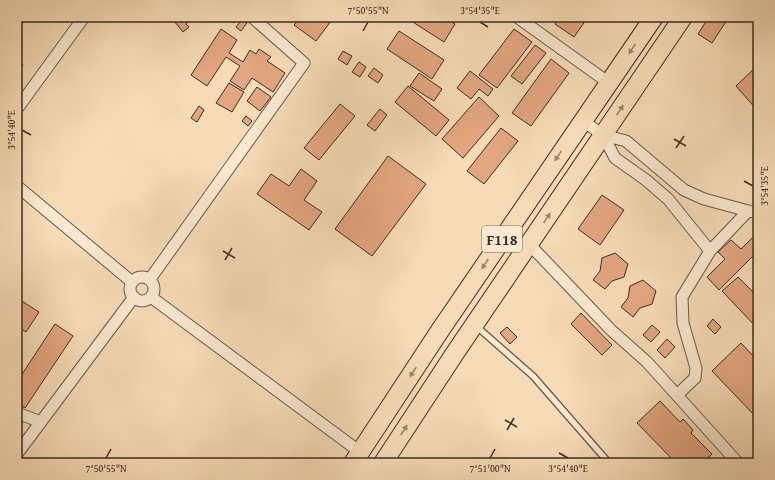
<svg xmlns="http://www.w3.org/2000/svg" width="775" height="480" font-family="'Gentium Book Plus',serif">
	<style>
		.building { fill: #e3a680; stroke: #3a2d27 }
		.lines { fill: none; stroke-linecap: round; stroke-linejoin: round }
		.lane-casing { stroke: #69584b; stroke-width: 8 }
		.street-casing { stroke: #69584b; stroke-width: 13 }
		.primary-casing { stroke: #3a2d27; stroke-width: 20 }
		.lane { stroke: #fae8d0; stroke-width: 5.5 }
		.street { stroke: #fae8d0; stroke-width: 11 }
		.primary { stroke: #f7dbb6; stroke-width: 18 }
		.oneway { fill: #98846e }
		.ticks { fill: none; stroke: #3a2d27; stroke-width: 1.5 }
		.labels { text-anchor: middle; dominant-baseline: central; stroke-width: 3.5; stroke-linejoin: round; paint-order: stroke }
		.shield { fill: #fae8d0; stroke: #74655a; stroke-width: 1 }
		.shield-label { font-size: 15px; font-weight: bold; fill: #3a2d27 }
		.neatline { fill: none; stroke: #3a2d27; stroke-width: 1.5 }
		.ticks-label { font-size: 10px; text-anchor: middle; fill: #3a2d27 }
	</style>
	<rect width="100%" height="100%" fill="#f7dbb6"/>
	<filter id="stains"><feTurbulence type="fractalNoise" baseFrequency=".005" numOctaves="4"/><feColorMatrix values="0 0 0 0 .2 0 0 0 0 .09 0 0 0 0 .02 0 0 0 .5 -.17"/></filter>
	<radialGradient id="worn" r=".72"><stop offset=".6" stop-color="#630" stop-opacity="0"/><stop offset="1" stop-color="#630" stop-opacity=".3"/></radialGradient>
	<path class="building" d="M179,17H184L188,22L186,24L189,27L183,32L174,21Z
		M232,17H239L234,23L230,20Z
		M244,17L249,20L241,31L236,27Z
		M301,17H334L316,41L294,25Z
		M405,17H444L455,24L444,42Z
		M559,17H588L574,37L555,24Z
		M709,17H729L712,43L698,34Z
		M221,29L237,40L229,53L243,62L250,50L256,54L259,49L271,57L267,61L285,73L273,92L252,78L244,90L230,81L240,66L226,57L207,86L191,75Z
		M514,29L532,42L497,88L479,75Z
		M399,31L444,60L432,79L387,49Z
		M535,45L546,53L522,84L511,76Z
		M343,51L352,56L347,65L338,59Z
		M551,59L569,73L531,126L512,113Z
		M17,60L23,65L17,74Z
		M359,62L366,67L360,77L352,72Z
		M756,67L758,69L757,110L736,86Z
		M374,68L383,75L378,83L368,76Z
		M470,71L493,89L488,96L479,89L471,99L457,88Z
		M419,73L442,89L434,101L410,86Z
		M229,83L244,92L232,112L216,103Z
		M408,86L449,120L436,136L395,102Z
		M257,87L271,97L260,111L247,101Z
		M479,97L499,116L463,158L442,139Z
		M340,104L355,116L319,160L304,148Z
		M199,106L204,110L197,122L191,118Z
		M380,109L387,115L375,131L367,125Z
		M246,116L252,121L248,126L242,121Z
		M501,128L518,141L484,184L467,171Z
		M388,156L426,184L372,256L335,229Z
		M301,169L317,181L304,200L322,212L309,230L257,194L271,174L289,186Z
		M602,195L624,210L600,245L578,229Z
		M754,236L758,240V251L719,290L707,277L725,259L718,252L731,240L741,249Z
		M615,253L628,264L624,277L612,281L605,289L593,280L600,271L602,258Z
		M738,277L758,297L756,299L758,301V329L722,291Z
		M643,280L656,291L652,304L640,308L633,317L621,307L628,298L630,286Z
		M17,298L39,312L26,332L17,326Z
		M581,313L612,345L602,355L571,324Z
		M713,319L721,327L715,334L707,326Z
		M55,324L73,336L25,408L17,403V382Z
		M652,325L660,332L651,342L643,335Z
		M507,327L517,337L510,344L500,333Z
		M667,339L675,347L665,358L657,350Z
		M741,343L758,361L757,418L712,371Z
		M660,401L680,422L683,419L693,430L691,433L712,454L703,463H676L637,423Z"/>
	<g class="lines">
		<defs>
			<path id="lane" d="M476,326L533,376L609,463"/>
			<path id="street" d="M517,17L609,83
				M17,109L84,17
				M583,121L603,135L626,141L684,190L704,199L748,211L758,212
				M603,135L615,158L646,180L668,199L710,251
				M17,186L132,282
				M529,244L611,330L647,362L738,463
				M130 289a12 12 0 1 1 24 0a12 12 0 1 1-24 0Z
				M150,279L304,63L252,17
				M151,297L360,452
				M677,395L695,378L696,368L683,323L682,297L710,251L748,211
				M17,413L41,422
				M17,454L134,297"/>
			<path id="primary" d="M353,463L441,329L654,17
				M383,463L455,353L683,17"/>
		</defs>
		<use href="#lane" class="lane-casing"/>
		<use href="#street" class="street-casing"/>
		<use href="#primary" class="primary-casing"/>
		<use href="#lane" class="lane"/>
		<use href="#street" class="street"/>
		<use href="#primary" class="primary"/>
	</g>
	<defs><path id="oneway-solid" d="M-6-.8H1V-3.2L6.5 0L1 3.2V.8H-6Z"/></defs>
	<g class="oneway">
		<use href="#oneway-solid" transform="translate(632 49) rotate(124)"/>
		<use href="#oneway-solid" transform="translate(620 110) rotate(-56)"/>
		<use href="#oneway-solid" transform="translate(558 156) rotate(124)"/>
		<use href="#oneway-solid" transform="translate(547 218) rotate(-56)"/>
		<use href="#oneway-solid" transform="translate(485 264) rotate(124)"/>
		<use href="#oneway-solid" transform="translate(413 372) rotate(123)"/>
		<use href="#oneway-solid" transform="translate(404 430) rotate(-57)"/>
	</g>
	<path class="ticks" d="M480,22L488,27M363,31L368,22M22,130L31,135M674,139L686,146M676,148L684,136M744,181L753,186M223,251L235,258M225,260L232,248M505,420L517,427M507,430L514,418M559,453L568,458M106,458L111,449M490,458L495,449"/>
	<g class="labels">
		<rect class="shield" x="482" y="226" width="40" height="26" rx="3"/>
		<g class="shield-label">
			<text x="502" y="239">F118</text>
		</g>
	</g>
	<rect width="775" height="480" fill="none" stroke="#f7dbb6" stroke-width="44"/>
	<rect x="22" y="22" width="731" height="436" class="neatline"/>
	<g class="ticks-label">
		<text x="368" y="14">7°50'55"N</text>
		<text x="480" y="14">3°54'35"E</text>
		<text transform="translate(11 130) rotate(-90)" y="4">3°54'40"E</text>
		<text transform="translate(764 186) rotate(-90)" y="4">3°54'35"E</text>
		<text x="106" y="472">7°50'55"N</text>
		<text x="490" y="472">7°51'00"N</text>
		<text x="568" y="472">3°54'40"E</text>
	</g>
	<rect width="100%" height="100%" filter="url(#stains)"/>
	<rect width="100%" height="100%" fill="url(#worn)"/>
</svg>
